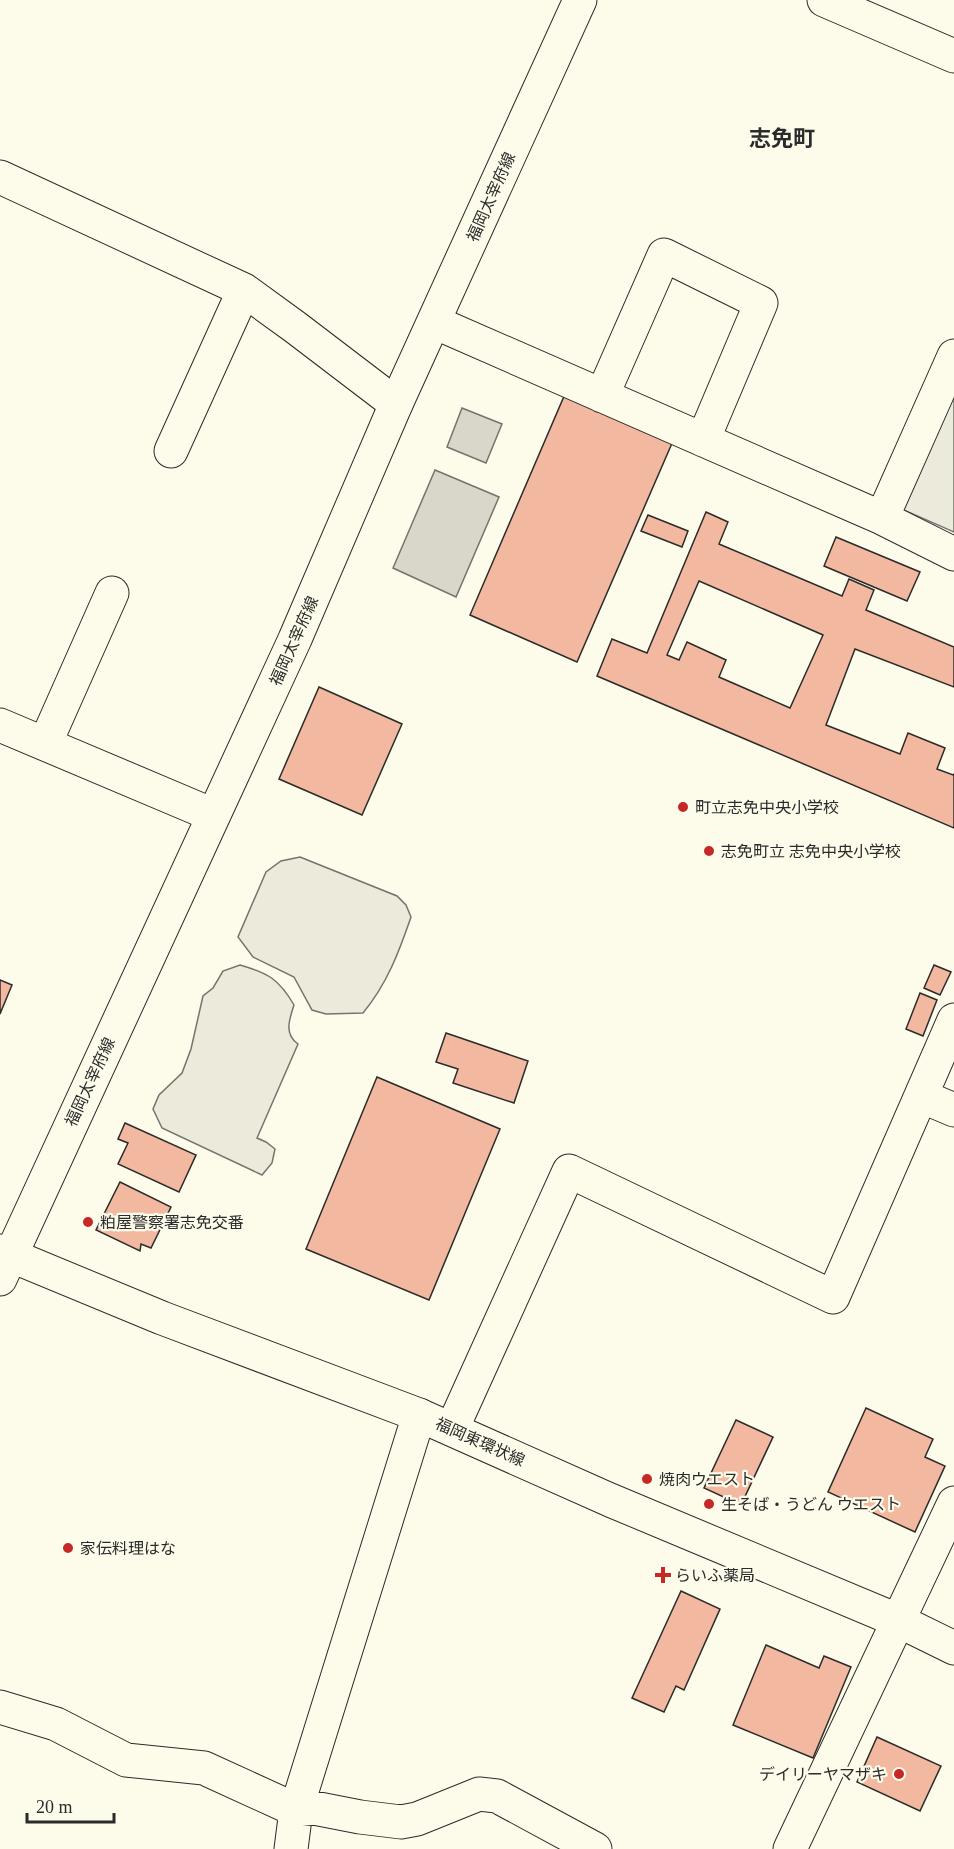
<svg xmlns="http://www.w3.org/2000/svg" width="954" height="1849" font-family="'Times New Roman','Noto Sans JP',serif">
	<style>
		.green { fill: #ecebdb; stroke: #74746e; stroke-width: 1.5 }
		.parking { fill: #eceadb; stroke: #74746e; stroke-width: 1.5 }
		.water { fill: #d8d7c9; stroke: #74746e; stroke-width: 1.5 }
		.building { fill: #f2b8a0; stroke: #2b2b2b; stroke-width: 1.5; fill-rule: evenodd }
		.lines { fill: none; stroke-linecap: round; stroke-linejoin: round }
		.minor-casing { stroke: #2b2b2b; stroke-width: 35 }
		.major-casing { stroke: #2b2b2b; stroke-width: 35 }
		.minor { stroke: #fdfbea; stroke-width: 33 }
		.major { stroke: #fdfbea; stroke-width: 33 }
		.poi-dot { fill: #c62828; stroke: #fdfbea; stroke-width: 2 }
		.labels { text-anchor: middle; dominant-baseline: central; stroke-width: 4.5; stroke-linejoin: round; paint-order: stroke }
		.street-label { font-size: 16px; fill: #2b2b2b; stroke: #fdfbea }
		.poi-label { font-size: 16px; fill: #2b2b2b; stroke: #fdfbea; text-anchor: start }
		.district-label { font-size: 22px; font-weight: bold; fill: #2b2b2b; stroke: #fdfbea }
	</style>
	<rect width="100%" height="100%" fill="#fdfbea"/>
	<path class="green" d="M300,857L397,896L406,905L411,917C399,952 387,984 363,1013L326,1014L312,1010L294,977L253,957L238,937L266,872L281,861Z
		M240,965C268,973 279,979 294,1005C289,1020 284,1034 298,1044L257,1138L266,1142L275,1149L272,1163L262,1175L162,1128L153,1109L159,1095L182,1073L191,1049L203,996L213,988L223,971Z"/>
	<path class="parking" d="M954,378V532L897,507Z"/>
	<path class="water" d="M462,408L502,424L486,463L447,447Z
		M435,470L499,497L456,597L393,568Z"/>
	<path class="building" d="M565,394L673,441L577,662L470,615Z
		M706,512L728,522L719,544L842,596L849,579L874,590L866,610L954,647V687L855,649L826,725L900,754L908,733L945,748L937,769L953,775L954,774V828L597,676L612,639L647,653ZM699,581L823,635L790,708L719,677L726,660L687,642L679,660L667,655Z
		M648,515L688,531L682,547L641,531Z
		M836,537L920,572L907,601L824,566Z
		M319,687L402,724L362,815L279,779Z
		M934,965L951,972L940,995L924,988Z
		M0,980L12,985L0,1014Z
		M920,993L937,1000L923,1036L906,1029Z
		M446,1033L528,1061L514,1103L453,1083L458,1069L436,1062Z
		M377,1077L500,1129L429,1300L306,1249Z
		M125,1123L196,1155L179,1192L118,1164L128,1143L118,1139Z
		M120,1182L171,1207L151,1248L141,1244L140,1251L96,1230Z
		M866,1408L933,1439L925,1457L945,1466L915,1532L828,1492Z
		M736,1420L773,1437L741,1505L704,1488Z
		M681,1591L720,1609L684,1690L676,1686L664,1712L632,1698Z
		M766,1645L819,1668L824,1656L851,1667L813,1758L733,1725Z
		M877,1737L941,1766L920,1811L857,1782Z"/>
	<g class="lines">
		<defs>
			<path id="minor" d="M824,0L954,56
				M0,177L244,290L295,327L396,404
				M434,322L882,518L954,554
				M602,396L664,255L761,303L703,440
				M171,451L244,290
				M882,518L954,356
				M0,725L213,815
				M45,744L112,593
				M921,1096L954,1110
				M452,1429L569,1171L833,1297L954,1020
				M0,1707L56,1724L126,1760L204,1768L296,1810L314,1808L360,1817L401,1822L417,1819L479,1794L497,1796L595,1849
				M291,1849L296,1810L419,1415
				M790,1849L954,1503"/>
			<path id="major" d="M0,1251L162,1318L419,1415L610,1500L899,1621L954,1648
				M0,1279L295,639L396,404L580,0"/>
		</defs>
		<use href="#minor" class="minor-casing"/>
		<use href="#major" class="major-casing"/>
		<use href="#minor" class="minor"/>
		<use href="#major" class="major"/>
	</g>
	<g class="poi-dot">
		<circle cx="683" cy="807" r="6"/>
		<circle cx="709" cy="851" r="6"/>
		<circle cx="88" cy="1222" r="6"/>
		<circle cx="647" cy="1479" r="6"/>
		<circle cx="709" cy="1504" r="6"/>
		<circle cx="68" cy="1548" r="6"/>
		<path d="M660 1566h6v6h6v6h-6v6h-6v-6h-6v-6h6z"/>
		<circle cx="899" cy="1774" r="6"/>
	</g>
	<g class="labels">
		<g class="street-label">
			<text transform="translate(491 197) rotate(-66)">福岡太宰府線</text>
			<text transform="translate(294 641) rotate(-66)">福岡太宰府線</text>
			<text transform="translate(90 1082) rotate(-65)">福岡太宰府線</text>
			<text transform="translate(480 1442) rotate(24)">福岡東環状線</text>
		</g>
		<g class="poi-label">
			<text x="695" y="807">町立志免中央小学校</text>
			<text x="721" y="851">志免町立 志免中央小学校</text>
			<text x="100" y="1222">粕屋警察署志免交番</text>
			<text x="659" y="1479">焼肉ウエスト</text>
			<text x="721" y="1504">生そば・うどん ウエスト</text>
			<text x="80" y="1548">家伝料理はな</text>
			<text x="675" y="1575">らいふ薬局</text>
			<text x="887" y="1774" text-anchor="end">デイリーヤマザキ</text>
		</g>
		<g class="district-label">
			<text x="782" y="138">志免町</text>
		</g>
	</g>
	<path d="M27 1813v9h87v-9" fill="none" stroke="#2b2b2b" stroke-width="3"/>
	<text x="36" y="1813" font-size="18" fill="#2b2b2b" stroke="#fdfbea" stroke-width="4.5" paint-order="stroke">20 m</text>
</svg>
